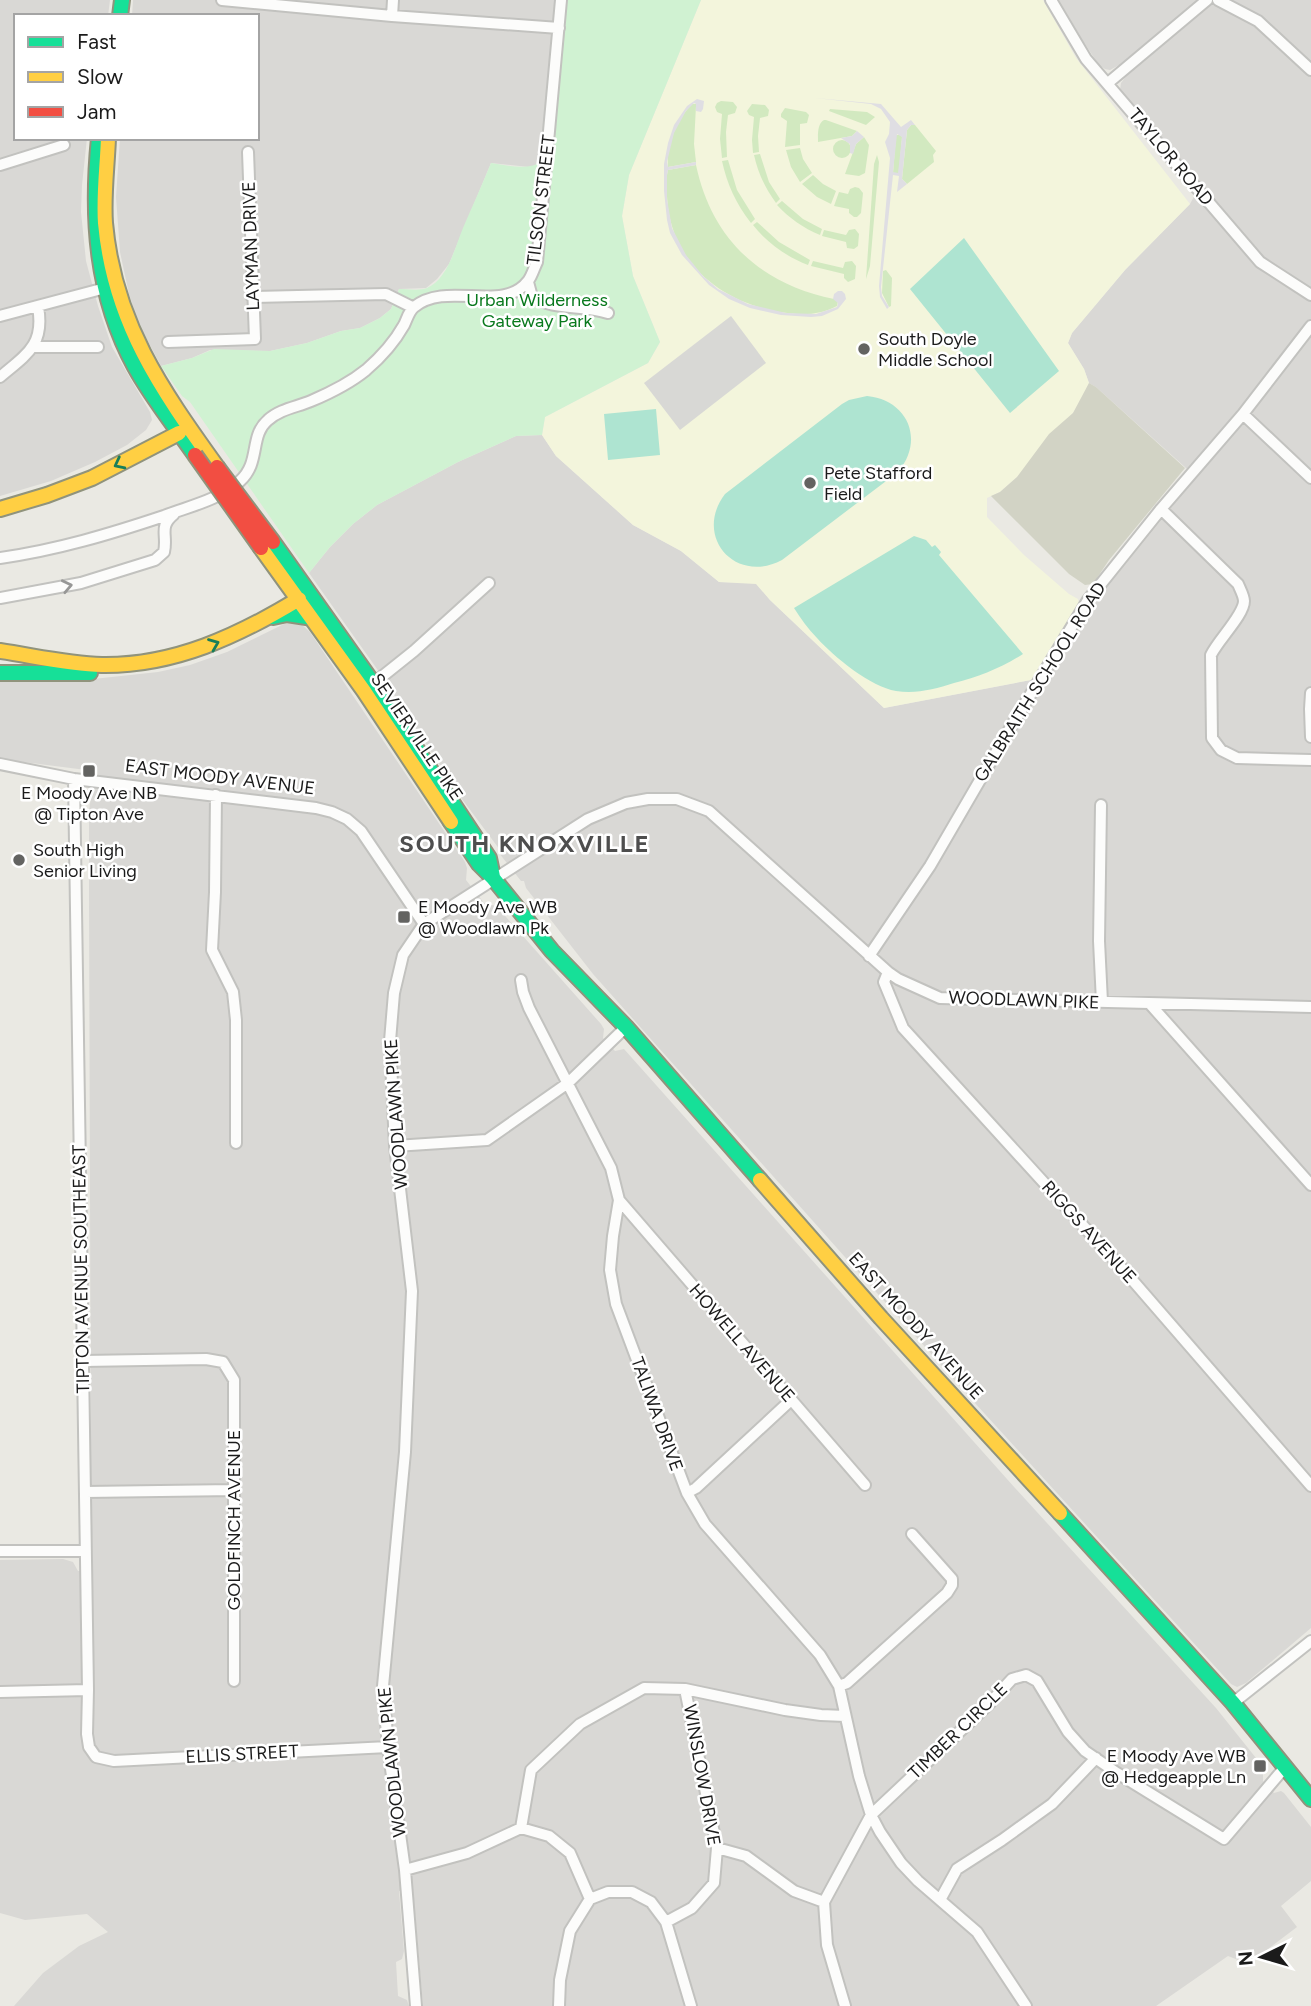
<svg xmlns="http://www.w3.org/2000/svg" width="1311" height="2006" font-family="Figtree,sans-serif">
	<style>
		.residential { fill: #d9d8d5 }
		.education { fill: #f3f5dc }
		.construction { fill: #d2d3c5 }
		.grass { fill: #d2e9c0 }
		.park { fill: #d0f2d2 }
		.pitch { fill: #aee4d1 }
		.parking { fill: #d8d8d5 }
		.plaza { fill: #dfdee3; fill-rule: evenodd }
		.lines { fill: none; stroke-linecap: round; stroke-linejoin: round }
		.street-casing { stroke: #c2c2bf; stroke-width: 14 }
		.fast-casing { stroke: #90937c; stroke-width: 18 }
		.slow-casing { stroke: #90937c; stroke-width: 18 }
		.street { stroke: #fcfcfb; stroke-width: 10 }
		.fast { stroke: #16e098; stroke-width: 14 }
		.slow { stroke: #ffcf43; stroke-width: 14 }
		.jam-bridge-casing { stroke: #90937c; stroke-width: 18; stroke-linecap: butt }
		.jam-bridge { stroke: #f24e42; stroke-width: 14 }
		.oneway { stroke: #187e5a }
		.oneway2 { stroke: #979796 }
		.poi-dot { fill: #636361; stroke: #fff; stroke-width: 2.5 }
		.labels { text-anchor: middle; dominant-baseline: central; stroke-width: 5; stroke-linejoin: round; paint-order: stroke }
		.street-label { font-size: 18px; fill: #1b1b1b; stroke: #fff }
		.park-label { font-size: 18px; fill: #09791d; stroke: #fff }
		.poi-label { font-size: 18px; fill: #1b1b1b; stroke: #fff; text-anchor: start }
		.district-label { font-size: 24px; font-weight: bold; letter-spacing: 2px; fill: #4e4e4e; stroke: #fff }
	</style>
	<rect width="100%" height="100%" fill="#eae9e3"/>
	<path class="residential" d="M0,0H110L108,16H16V138H87L82,185L81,212L86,261L98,306L112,347L150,412L152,420L146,430L127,445L95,462L51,481L0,496Z
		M133,0H558L543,160L537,165L529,167L491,163L449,264L437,279L426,288L399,289L391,309L380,318L360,328L341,331L307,343L270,351L210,350L192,358L161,366L138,323L129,294L120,252L116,197L120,138H257V16H132Z
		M1059,0H1311V1628L1246,1683L1237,1687L1231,1684L974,1402L593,974L526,888L524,881H521L499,853L500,850L462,799L382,676L309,573L330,547L353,524L377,505L458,462L516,436L542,435L556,456L633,525L681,551L719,582L756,583L770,600L884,708L1031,680L1044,684L1096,601L1196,477L1096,387L1089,383L1084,369L1068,343L1072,333L1125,270L1190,204L1200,185L1124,97L1120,90L1121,83L1127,75L1119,65L1110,70L1105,69L1099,65L1083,41Z
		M288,622L302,625L310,632L465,862L467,868L466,880L484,903L496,906L499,909L601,1024L604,1029L603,1038L615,1051L624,1049L1015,1488L1216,1708L1260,1763L1263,1768V1781L1274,1793L1281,1791L1284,1793L1311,1827V1881L1281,1906L1297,1927L1255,1959L1246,1963L1228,1956L1156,2006H423L413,1890L399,1891L404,1951L402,1959L396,1962L398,1996L407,2000L409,2006H14L43,1973L79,1946L108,1932L87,1914L25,1920L0,1913V1560L63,1559L73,1562L78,1571H93L91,1498L89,893V812L94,771L0,759V679L84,680L158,672L190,665L227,652Z"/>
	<path class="education" d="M701,0H1043L1076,58L1190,204L1125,270L1072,333L1068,343L1084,369L1089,383L1081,401L1073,413L1017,477L1000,492L987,498V517L1024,555L1069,594L1078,599L1079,603L1031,680L884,708L770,600L756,584L719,582L681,551L633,525L556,456L542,435L545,417L648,363L660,342L633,276L622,216L629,175Z"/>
	<path class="construction" d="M1089,383L1096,387L1185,468L1109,560L1093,584L1085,585L1069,574L991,496L1000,492L1017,477L1049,434L1073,413Z"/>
	<path class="grass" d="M721,101L733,102L737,107L735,113L728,115L726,132L727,157L722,158L720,139L722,114L717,112L715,107L717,103Z
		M692,104H696V106L694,144L696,162L668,167C666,146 677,119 692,104Z
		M752,104L765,105L769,110L768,116L760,118L758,136L759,152L753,153L752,140L754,117L749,115L747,111Z
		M785,108L806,112L809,115L807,123L800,124V145L785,147L787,121L781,117V114Z
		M830,109L867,112L875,117L866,125L829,111Z
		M824,120H826L857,131L852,136L818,142C818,135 817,124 824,120Z
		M911,125H915L936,151L933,155L934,162L907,184L902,179L907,130Z
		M896,135H901L902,137L899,173H893Z
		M864,137L869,145L865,173L859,176L845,174L856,144Z
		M833 149a9 9 0 1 1 18 0a9 9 0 1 1-18 0Z
		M800,148L803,159L812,173L800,182L791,167L786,150Z
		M760,154L769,182L780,199L776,203C765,188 758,173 754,155Z
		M877,155L879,162L870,266L866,279L874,164Z
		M728,160L737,190L755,219L751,223C736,204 727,184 722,161Z
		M696,165C712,240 761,284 834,299L838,301L837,306C818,316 801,315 779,312C723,302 676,266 668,208C667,196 665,181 668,170Z
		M813,175L823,184L836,191L831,204L817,197L802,184Z
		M855,187L859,188L863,193L861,213L857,217H854L849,213V209L834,206L839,192L848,194L850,189Z
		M782,201L803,219L822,229L820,235C803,228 789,218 777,205Z
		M757,222L779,242L810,260L808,265C787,257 767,243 753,225Z
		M855,229L859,234L858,246L854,249L847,248L846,242L822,236L824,230L846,235L849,230Z
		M813,261L843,268L845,262L852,261L856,266L855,279L848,282L844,278V274L811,266Z
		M886,270L892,278L891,306L889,307L882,293L883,271Z"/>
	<path class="park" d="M558,0H701L629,175L622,216L633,276L660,342L648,363L545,417L542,435L516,436L458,462L377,505L353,524L330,547L309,573L190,402L182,396L161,366L192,358L214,349L270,351L307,343L341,331L360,328L380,318L391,309L399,289C407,289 420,291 427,288C448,279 455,247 463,228C472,207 482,185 491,163C508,165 529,172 543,160Z"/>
	<path class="pitch" d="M964,238L1059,371L1010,413L910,289Z
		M867,396C908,400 925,440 898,472L782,560C735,585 693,536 725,494L842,404L849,400Z
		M656,409L660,455L608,460L604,414Z
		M914,536L926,540L932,547L935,545L941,552L939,555L1023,654C1001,668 979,677 954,683C935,689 917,694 896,691C871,687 834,657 817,638C808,629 801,619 794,608Z"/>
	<path class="parking" d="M731,316L766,363L680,430L644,383Z"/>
	<path class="plaza" d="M815,98L881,104L901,127L911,120L915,125H911L907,130L902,179L907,184L897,192L899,176L893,175L881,287L882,296L889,307L887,309L880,297L879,286L890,158L885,142L889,134L890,122L881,109L871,104ZM897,134L902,137L898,173L893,172Z
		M697,99L704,101L703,109L701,112L696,111V104L694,103L686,111L674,133L667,162L668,167L696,162V165L668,170L667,175V199L672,228L686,255L703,276L718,289L748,304L786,313L816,314L837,307L838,303L833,299L834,294L838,291H842L845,294L846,299L838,309L822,316L811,317L781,315L750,308L729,299L709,285L682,255L670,233L667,220L664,191V164L668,143L674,125L687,106Z
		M857,131L864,137L856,144L853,154L850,153V144L841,138L852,136Z"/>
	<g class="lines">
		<defs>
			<path id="street" d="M222,0L392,16L559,28
				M1051,0L1086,59L1260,262L1311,295
				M1218,0L1258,21L1311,70
				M392,16L393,0
				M1108,83L1207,0
				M0,165L64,145
				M528,282L532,297C554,310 583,305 608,313
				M252,297L386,294L412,307
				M0,316L109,287
				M168,342L255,339L248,152
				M33,347H98
				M0,377C26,355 45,345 38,307
				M1243,414L1311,478
				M1161,509L1238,584C1240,589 1244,596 1244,601C1244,615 1218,640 1211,655L1212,738L1221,750L1237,758L1311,760
				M0,558C57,550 110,534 164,516C190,506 219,500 240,481C261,462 249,436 268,420C280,409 297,407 311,401C330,393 350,383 366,370C380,358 395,341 404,325C407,319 409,311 414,307C447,280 503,314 528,281C532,276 534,268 537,262L561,0
				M0,598L81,583L155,560L164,552C168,535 158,527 174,514
				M369,687L414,651L489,583
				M1311,693L1310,709L1311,737
				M0,764L74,779L316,808L332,812L347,819L361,831L424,924
				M74,779L88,1690L87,1734L89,1747L96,1757L114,1761L388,1747
				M216,795L215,892L212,950L233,992L236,1020V1143
				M1101,805L1099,941L1102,1002
				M869,956L930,866L1012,725L1088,600L1161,509L1243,414L1311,326
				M888,972L884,982L903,1028L1128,1275L1311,1486
				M521,980L523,992L529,1008L611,1168L619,1200L613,1236L610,1270L616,1304L687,1493L705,1524L820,1655L839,1686L859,1776L871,1815L880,1832L901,1863L918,1881L977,1932L1026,2006
				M1150,1004L1311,1185
				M395,1146L487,1140L568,1083L626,1027
				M619,1200L865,1485
				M83,1361L206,1359L223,1362L234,1380V1681
				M85,1492L235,1490
				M687,1493L696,1488L791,1400
				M0,1551H86
				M839,1686L847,1683L947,1593L952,1585V1579L912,1534
				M0,1692L88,1690
				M1233,1703L1311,1641
				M521,1828L549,1836L570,1853L590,1899L570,1931L560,1980L559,2006
				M717,1848L746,1856L794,1891L824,1902
				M405,1870L467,1853L521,1828L531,1770L580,1724L644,1688L685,1689L785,1710L821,1715L845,1716
				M590,1899L608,1892H632L651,1902L666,1922L691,2006
				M940,1900L957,1869L1002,1840L1052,1804L1096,1758
				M824,1902L871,1815L989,1704L1012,1679L1026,1675L1037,1681L1068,1732L1085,1751L1117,1773L1224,1839L1286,1766
				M824,1902L827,1945L845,2006
				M666,1922L692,1908L714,1883L717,1848L685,1689
				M416,2006L405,1870L388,1747L383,1686L405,1452L412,1291L395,1146L390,1041L394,993L403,955L424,924L588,819L626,803L648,799H677L709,811L888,972L898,979L940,998L1311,1007"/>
			<path id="fast" d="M120,16L122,0
				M99,138C91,218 96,295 135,367C152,398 175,426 195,455
				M273,542L373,683L489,858L493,877
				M273,617L287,614L313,618
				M0,673H90
				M451,822L479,864L493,878L552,951L626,1027L760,1180
				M1060,1513L1233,1703L1311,1799"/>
			<path id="slow" d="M108,138C107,166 103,195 105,223C114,322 161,389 217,467
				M0,509L47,495L92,478L179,433
				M261,548L364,691L451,822
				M0,651C34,656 68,664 102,665C174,666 238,636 299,599
				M760,1180L881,1318L1060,1513"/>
		</defs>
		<use href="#street" class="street-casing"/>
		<use href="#fast" class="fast-casing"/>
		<use href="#slow" class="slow-casing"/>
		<use href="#street" class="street"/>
		<use href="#fast" class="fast"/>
		<use href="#slow" class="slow"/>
		<defs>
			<path id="jam-bridge" d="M195,455L261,548
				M217,467L273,542"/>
		</defs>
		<use href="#jam-bridge" class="jam-bridge-casing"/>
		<use href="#jam-bridge" class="jam-bridge"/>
	</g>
	<defs><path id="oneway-chevron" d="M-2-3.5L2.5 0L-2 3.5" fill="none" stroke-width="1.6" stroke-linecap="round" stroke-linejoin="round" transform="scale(1.75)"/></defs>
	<g class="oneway">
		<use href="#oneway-chevron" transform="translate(119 464) rotate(153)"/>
		<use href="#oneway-chevron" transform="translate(214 644) rotate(-22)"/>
	</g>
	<use class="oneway2" href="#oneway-chevron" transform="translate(67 586) rotate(-12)"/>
	<g class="poi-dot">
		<circle cx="864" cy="349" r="7"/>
		<circle cx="810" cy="483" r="7"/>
		<rect x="82" y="764" width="14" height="14" rx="3.5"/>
		<circle cx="19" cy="860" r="7"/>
		<rect x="397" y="910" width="14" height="14" rx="3.5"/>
		<rect x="1253" y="1759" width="14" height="14" rx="3.5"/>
	</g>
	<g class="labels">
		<g class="street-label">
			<text transform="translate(1171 157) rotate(50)">TAYLOR ROAD</text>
			<text transform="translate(541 200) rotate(-83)">TILSON STREET</text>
			<text transform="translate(251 246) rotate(-92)">LAYMAN DRIVE</text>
			<text transform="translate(1040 682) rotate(-58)">GALBRAITH SCHOOL ROAD</text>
			<text transform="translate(417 737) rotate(56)">SEVIERVILLE PIKE</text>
			<text transform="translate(220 777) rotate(7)">EAST MOODY AVENUE</text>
			<text transform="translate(1024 1000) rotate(2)">WOODLAWN PIKE</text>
			<text transform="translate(396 1114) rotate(-94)">WOODLAWN PIKE</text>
			<text transform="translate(1089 1232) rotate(48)">RIGGS AVENUE</text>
			<text transform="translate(81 1269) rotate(-91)">TIPTON AVENUE SOUTHEAST</text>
			<text transform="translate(916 1326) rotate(48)">EAST MOODY AVENUE</text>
			<text transform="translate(742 1343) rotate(49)">HOWELL AVENUE</text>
			<text transform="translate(657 1414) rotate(70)">TALIWA DRIVE</text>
			<text transform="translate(234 1520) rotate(-90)">GOLDFINCH AVENUE</text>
			<text transform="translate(958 1731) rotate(-44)">TIMBER CIRCLE</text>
			<text transform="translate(242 1754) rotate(-3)">ELLIS STREET</text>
			<text transform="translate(392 1762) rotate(-96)">WOODLAWN PIKE</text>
			<text transform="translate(702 1775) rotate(80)">WINSLOW DRIVE</text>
		</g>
		<g class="park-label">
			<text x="537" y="300">Urban Wilderness<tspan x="537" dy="21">Gateway Park</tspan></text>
		</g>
		<g class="poi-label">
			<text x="878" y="339">South Doyle<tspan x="878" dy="21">Middle School</tspan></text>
			<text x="824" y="473">Pete Stafford<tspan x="824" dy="21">Field</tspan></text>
			<text x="89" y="793" text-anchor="middle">E Moody Ave NB<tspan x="89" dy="21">@ Tipton Ave</tspan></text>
			<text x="33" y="850">South High<tspan x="33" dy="21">Senior Living</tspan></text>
			<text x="418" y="907">E Moody Ave WB<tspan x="418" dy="21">@ Woodlawn Pk</tspan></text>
			<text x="1246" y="1756" text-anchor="end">E Moody Ave WB<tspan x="1246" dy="21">@ Hedgeapple Ln</tspan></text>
		</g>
		<g class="district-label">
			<text x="525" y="843">SOUTH KNOXVILLE</text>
		</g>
	</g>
	<rect x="14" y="14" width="245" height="126" fill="#ffffff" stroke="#a4a4a4" stroke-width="2"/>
	<rect x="28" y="37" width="35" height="10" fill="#16e098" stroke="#a4a4a4" stroke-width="2"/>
	<text x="77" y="49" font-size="21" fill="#1b1b1b">Fast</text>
	<rect x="28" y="72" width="35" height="10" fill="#ffcf43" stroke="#a4a4a4" stroke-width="2"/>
	<text x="77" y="84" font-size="21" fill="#1b1b1b">Slow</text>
	<rect x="28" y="107" width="35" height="10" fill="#f24e42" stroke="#a4a4a4" stroke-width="2"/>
	<text x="77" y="119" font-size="21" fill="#1b1b1b">Jam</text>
	<g transform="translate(1262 1957) rotate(265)" stroke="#ffffff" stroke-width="5" paint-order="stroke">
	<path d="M0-5L12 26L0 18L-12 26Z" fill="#1b1b1b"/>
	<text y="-10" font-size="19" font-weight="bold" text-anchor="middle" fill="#1b1b1b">N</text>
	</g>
</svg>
